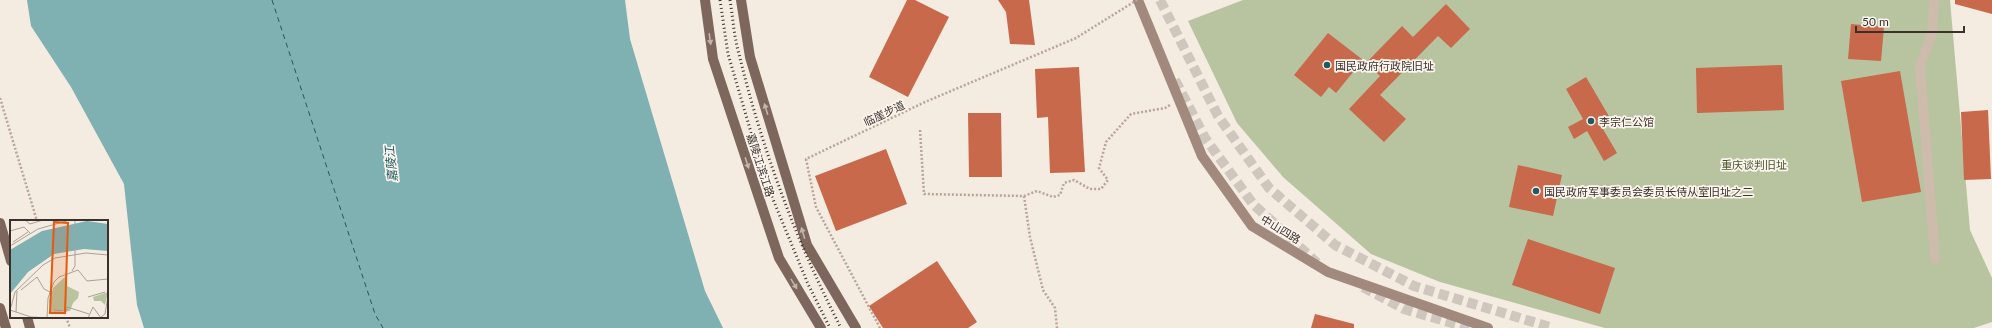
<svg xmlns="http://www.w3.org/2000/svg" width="1992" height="328" font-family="Lato,'Noto Sans SC',sans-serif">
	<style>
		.green { fill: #b8c4a0 }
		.water { fill: #7fb0b2 }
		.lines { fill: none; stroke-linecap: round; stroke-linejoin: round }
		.ferry { stroke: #1f5a5e; stroke-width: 1; stroke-dasharray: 5 4; stroke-linecap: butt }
		.building { fill: #c8694b }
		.secondary-tunnel { stroke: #cfc6bd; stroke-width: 10; stroke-dasharray: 10 5; stroke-linecap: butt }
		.path { stroke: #b9a596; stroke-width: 2.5; stroke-dasharray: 2 2; stroke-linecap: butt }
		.street { stroke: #cdbbac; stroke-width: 10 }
		.secondary { stroke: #a18a7d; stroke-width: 10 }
		.primary { stroke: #7d675c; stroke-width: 10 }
		.rail { stroke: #3b302b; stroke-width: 3; stroke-dasharray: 1 3; stroke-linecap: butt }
		.path-bridge { stroke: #b9a596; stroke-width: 2.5; stroke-dasharray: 2 2; stroke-linecap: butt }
		.oneway { fill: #c2b5ac }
		.poi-dot { fill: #1f5a5e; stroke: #fbf5ee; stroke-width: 1.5 }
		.labels { text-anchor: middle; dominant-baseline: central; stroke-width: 3.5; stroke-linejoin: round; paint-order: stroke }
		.poi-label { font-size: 11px; fill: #3b302b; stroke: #fbf5ee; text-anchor: start }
		.street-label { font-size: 11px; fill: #3b302b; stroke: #fbf5ee }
		.park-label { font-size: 11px; fill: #4a5a2e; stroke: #fbf5ee }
		.water-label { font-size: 12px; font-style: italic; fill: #1f5a5e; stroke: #fbf5ee }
		.inset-river { fill: none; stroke: #7fb0b2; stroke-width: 2 }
		.inset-road { fill: none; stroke: #aaa098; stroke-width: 1 }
		.view { fill: #e8590c; fill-opacity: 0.15; stroke: #e8590c; stroke-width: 2 }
		.inset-edge { fill: none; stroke: #3b302b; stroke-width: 2 }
	</style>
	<rect width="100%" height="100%" fill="#f4ebe1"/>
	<path class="green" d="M1243,0H1950L1970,230L1992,278V322L1974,328H1605L1440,282L1371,254L1283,177L1237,123L1188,21Z"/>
	<path class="water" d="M27,0H625L630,39L705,291L723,328H144L137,305L124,184L71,87L31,26Z"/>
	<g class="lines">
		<path class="ferry" d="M272,0L375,314L383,328"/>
	</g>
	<path class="building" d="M907,0H915L949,17L908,97L869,77Z
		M998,0H1029L1035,45L1010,44L1006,12Z
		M1955,0H1992V14L1955,4Z
		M1446,4L1470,29L1451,48L1438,36L1380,95L1406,119L1384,142L1349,109L1380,76L1366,63L1402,26L1413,37Z
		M1851,24L1884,27L1881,61L1848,59Z
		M1328,33L1363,60L1336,93L1329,87L1321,97L1294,75Z
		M1782,65L1784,110L1697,113L1696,68Z
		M1079,67L1085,172L1050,173L1048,117L1037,118L1035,69Z
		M1900,71L1921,192L1862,202L1841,81Z
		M1586,77L1610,118L1600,124L1617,153L1604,161L1587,131L1574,139L1568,127L1583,119L1566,89Z
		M1988,110L1991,179L1964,180L1961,112Z
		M968,113H1001L1002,177H969Z
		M886,149L907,204L836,231L815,176Z
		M1518,165L1562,175L1553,216L1509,207Z
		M1528,239L1615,268L1600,314L1512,285Z
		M937,261L977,322L968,328H883L869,306Z
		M1315,314L1354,324V328H1311Z"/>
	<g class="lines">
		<path class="secondary-tunnel" d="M1160,0L1218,116L1269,188L1335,245L1414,286L1553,328
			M1175,80L1205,138L1253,204L1317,263
			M1363,287L1404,309L1469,328"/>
		<path class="path" d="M0,98L37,221
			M920,130L924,194L1024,196L1037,191L1053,197L1060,195L1064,183L1074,180L1090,189H1101L1108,180L1099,168L1106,142L1131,114L1165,108L1170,105
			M1024,196L1030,237L1043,290L1055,308L1057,328
			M66,317L70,328"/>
		<path class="street" d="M1934,0L1932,34L1920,66L1935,259"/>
		<path class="secondary" d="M1138,0L1202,156L1252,226L1328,272L1488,328"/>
		<path class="primary" d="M705,0L713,59L779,258L821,328
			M741,0L750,57L807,245L856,328
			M0,223L11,261
			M0,308L6,328
			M27,317L30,328"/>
		<path class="rail" d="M720,0L728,54L765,180L808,284L830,328
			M730,0C733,18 734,37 739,54C762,149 796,241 841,328"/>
		<path class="path-bridge" d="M880,328L816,207L806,159L925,102L1076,38L1137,0"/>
	</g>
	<defs><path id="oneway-solid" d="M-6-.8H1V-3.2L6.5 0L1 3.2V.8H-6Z"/></defs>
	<g class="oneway">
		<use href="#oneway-solid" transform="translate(710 39) rotate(82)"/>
		<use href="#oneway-solid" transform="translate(766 109) rotate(-107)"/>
		<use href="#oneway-solid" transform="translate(747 163) rotate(72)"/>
		<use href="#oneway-solid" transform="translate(803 233) rotate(-107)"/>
		<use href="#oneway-solid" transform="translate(794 284) rotate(59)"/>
	</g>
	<g class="poi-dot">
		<circle cx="1327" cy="65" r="4"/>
		<circle cx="1591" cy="121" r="4"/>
		<circle cx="1536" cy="191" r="4"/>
	</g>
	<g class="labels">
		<g class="poi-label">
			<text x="1335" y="65">国民政府行政院旧址</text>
			<text x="1599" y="121">李宗仁公馆</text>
			<text x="1544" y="191">国民政府军事委员会委员长侍从室旧址之二</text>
		</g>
		<g class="street-label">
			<text transform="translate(884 113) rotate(-25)">临崖步道</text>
			<text transform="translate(761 165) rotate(72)">嘉陵江滨江路</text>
			<text transform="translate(1281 229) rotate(31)">中山四路</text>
		</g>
		<g class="park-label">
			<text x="1754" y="164">重庆谈判旧址</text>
		</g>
		<g class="water-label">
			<text transform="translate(391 164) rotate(-96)">嘉陵江</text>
		</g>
	</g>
	<g transform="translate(10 220)">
		<rect width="98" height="98" fill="#f4ebe1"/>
		<path d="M56,56L57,66L69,72L68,78L63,83L60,91L41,93L39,81L43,68ZM98,72L95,85L91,81H84L83,77Z" fill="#b8c4a0"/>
		<path d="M77,1L98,4V31L74,29L44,34L18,52L0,74V30L32,11Z" fill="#7fb0b2"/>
		<path class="inset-river" d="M67,13L98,15M0,45L44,19L64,14"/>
		<path class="inset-road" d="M15,0L20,4L33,0M0,11L14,7L20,13M3,22L18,12M0,26L28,9L60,0M62,51L65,46V0M11,70L27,57L34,69L40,72M78,77L95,72M1,87L5,72L33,45L45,38L76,33L98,35M0,90L21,97L43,98M44,90L57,91V87L79,94M6,92L7,71M91,97L95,94L98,76M37,98L38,78L44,62L49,57L68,50L77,61L98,59M78,98L83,87L91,98"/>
		<path class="view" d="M44,2L58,3L55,93H40Z"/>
		<rect width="98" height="98" class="inset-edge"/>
	</g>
	<path d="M1856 26v6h108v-6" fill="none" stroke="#3b302b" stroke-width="2"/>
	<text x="1862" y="26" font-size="12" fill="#3b302b" stroke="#fbf5ee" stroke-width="3" paint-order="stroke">50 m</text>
</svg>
